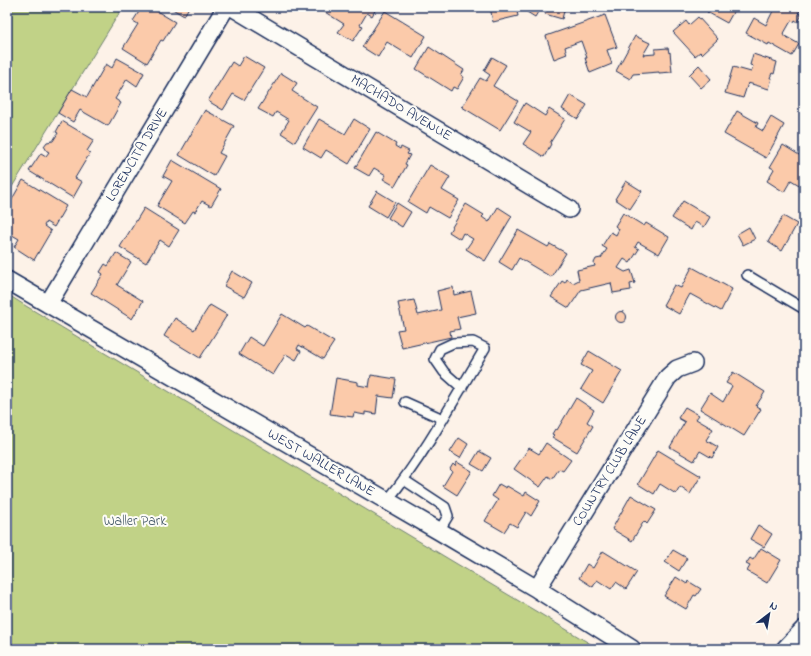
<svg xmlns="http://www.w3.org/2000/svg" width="811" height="656" font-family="'Indie Flower',sans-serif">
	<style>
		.green { fill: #c1d287; stroke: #6e8072 }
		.building { fill: #fbcaaa; stroke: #1b2f5e }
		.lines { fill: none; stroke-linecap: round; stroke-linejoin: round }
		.lane-casing { stroke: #1b2f5e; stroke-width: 12 }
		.street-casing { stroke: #1b2f5e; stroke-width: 20 }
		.lane { stroke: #fdfcf7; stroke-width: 9 }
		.street { stroke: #fdfcf7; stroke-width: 17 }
		.labels { text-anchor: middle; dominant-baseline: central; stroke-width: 4; stroke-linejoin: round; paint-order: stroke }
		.street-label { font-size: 14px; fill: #1b2f5e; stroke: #fdfcf7 }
		.park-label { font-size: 14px; fill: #445868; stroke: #fdfcf7 }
	</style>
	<rect width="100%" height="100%" fill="#fdf2e8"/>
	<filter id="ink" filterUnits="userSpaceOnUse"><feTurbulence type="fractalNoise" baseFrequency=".025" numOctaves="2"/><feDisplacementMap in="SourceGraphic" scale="8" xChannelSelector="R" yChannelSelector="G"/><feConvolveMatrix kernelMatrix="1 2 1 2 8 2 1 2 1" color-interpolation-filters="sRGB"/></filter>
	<g filter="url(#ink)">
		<path class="green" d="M7,7H123L7,195Z
			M7,294L26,306L599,649H7Z"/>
		<path class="building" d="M142,7H150L175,22L163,41L161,40L147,63L123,48L138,24L133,21Z
			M172,7H189L184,16L171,8Z
			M300,7H311L308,12Z
			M322,7H377L372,16L367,13L360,25L363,26L353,41L338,32L344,24L320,9Z
			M490,7H516L518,16L493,22Z
			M530,7H541L535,17L527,12Z
			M547,7H565L562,19L545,14Z
			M706,7H736L727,23L707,12L709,9Z
			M775,7H793L800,11L798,13L802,15L798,22L795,20L794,22L791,21L783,35L799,44L792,56L769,43L768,45L746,33L754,18L766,25Z
			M385,11L426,36L413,58L387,42L378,57L362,47Z
			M605,15L617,47L607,50L612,64L590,73L585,58H587L581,41L565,47L567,54L554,59L546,36Z
			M698,17L718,39L702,54L700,52L695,56L673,32L686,21L689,25Z
			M635,36L650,43L643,55L655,54V49L668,48L669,53L670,52L672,72L659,73V72L633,74L630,79L616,71Z
			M429,47L464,70L461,75L464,77L457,89L453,87L451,91L416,69Z
			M753,54L777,62L774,74L772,73L770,78H772L769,89L748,83L743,98L725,93L733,67L751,72L753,66L750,65Z
			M244,56L264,68L244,100L233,94L223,110L208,101L232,62L238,66Z
			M492,57L506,65L493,86L518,101L500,130L462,107L480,78L486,81L490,75L484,71Z
			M117,58L144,73L137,86L127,79L115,99L121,103L108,126L80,110L73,122L58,113L72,89L87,97L106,64L112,68Z
			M699,65L711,79L701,88L689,75Z
			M281,73L297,83L292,91L317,107L295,142L281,133L289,120L276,112L273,117L258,109Z
			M570,95L587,105L578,119L562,109Z
			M525,103L545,116L549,109L565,119L550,143L551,144L544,157L523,144L531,132L514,122Z
			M205,110L234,126L219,153L225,156L214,176L179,155Z
			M737,111L758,123L756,127L763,131L771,117L784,125L766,158L724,134Z
			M319,119L345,134L354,119L370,129L349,164L326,150L321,158L303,147Z
			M62,121L94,140L87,151L90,153L75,178L82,182L73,198L29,171L41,153L46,156L49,152L47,151L44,146L47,142L53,141L58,133L56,132Z
			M376,132L396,144L395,146L400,149L401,147L409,151L407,154L410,155L405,164L407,165L395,186L383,179L386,175L374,168L369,176L355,168Z
			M783,145L804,158V188L791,180L784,192L767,181L774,169L770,167Z
			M172,160L221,189L211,206L202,201L195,212L193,211L185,223L157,206L172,181L163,176Z
			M430,165L450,177L442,190L459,200L448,218L429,207L426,213L408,202Z
			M23,180L66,206L54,227L46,222L44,226L51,231L34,260L14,247L19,239L7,232V208Z
			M626,181L642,191L630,209L615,199Z
			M377,191L395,202L386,217L368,206Z
			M683,201L710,217L704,227L695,222L691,230L672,218Z
			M397,203L411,212L402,227L388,218Z
			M466,204L484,215L482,217L489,222L498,207L512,216L485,261L466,249L473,239L463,233L460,239L449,232Z
			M144,208L179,230L169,246L160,240L146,263L120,247Z
			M623,213L644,226L646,223L669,237L659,254L638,242L635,247L639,249L630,263L624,259L618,268L625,272L631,270L635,283L630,284L631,290L613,293L611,283L581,290L569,308L551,297L562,281L565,283L567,279L573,283L579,280L577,270L595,266L594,263L596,259L601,258L607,249L602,246L611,232L616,235L619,229L615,226Z
			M783,216L797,224L782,251L768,242Z
			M749,227L755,239L743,245L737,234Z
			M518,230L548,247L550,244L566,253L551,277L519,258L512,270L499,262Z
			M116,253L131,262L117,285L143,301L132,319L91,293L103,274L100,272L105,264L108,266Z
			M692,267L732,289L721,311L690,294L679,314L663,305L674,285L681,288Z
			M232,271L252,283L244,297L224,286Z
			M453,287L454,295L471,291L476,313L457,317L460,329L450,331L451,337L402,348L397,330L404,329L398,303L414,300L418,315L441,310L437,291Z
			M210,305L227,315L200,358L164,336L175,318L194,330Z
			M615.5 317a5.5 5.5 0 1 1 11 0a5.5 5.5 0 1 1-11 0Z
			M282,314L305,328L307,326L334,342L323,359L299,345L297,349L301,351L296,360L286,354L273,375L239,354L249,337L263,346Z
			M589,351L622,371L603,403L581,389L592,371L581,365Z
			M733,372L765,392L756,406L761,409L744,436L700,409L710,393L723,402L732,386L726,383Z
			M371,375L396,379L393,398L378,396L376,414L365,412V415L354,413L353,417L330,414L336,378L358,382V385L369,387Z
			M576,398L594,410L587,422L593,426L577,452L552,437L554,435L552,434L555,429L557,430Z
			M685,407L699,415L696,419L713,429L706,440L718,447L712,458L700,451L694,461L670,447L685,422L678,418Z
			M459,438L468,444L460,458L450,452Z
			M546,443L571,460L563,471L559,469L552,479L548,476L540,487L514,469L529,448L539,454Z
			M658,450L701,476L690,494L680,487L676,494L660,484L654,494L638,484Z
			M479,451L491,458L483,471L471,464Z
			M457,462L472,471L457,495L443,486L452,471L450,469L453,464L455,466Z
			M499,484L506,488L507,486L524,496L526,492L540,501L531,516L526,512L517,527L510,523L504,532L485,521L498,500L492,496Z
			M631,495L656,510L647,524L644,521L632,541L612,529Z
			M758,525L772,534L764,547L750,539Z
			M761,548L781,560L767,583L747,571L750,566L746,564L750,558L753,560Z
			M673,550L687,558L679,571L665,562Z
			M603,551L637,572L626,589L616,582L611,589L597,580L593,587L579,578L587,564L593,568Z
			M676,577L687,584L688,581L701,589L696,596L694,595L686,609L664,596Z"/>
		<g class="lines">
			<defs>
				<path id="lane" d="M747,275L804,309
					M405,402L443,419
					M404,480L445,507L448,516L439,531
					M387,501C425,454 454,400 485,348L473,342L453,343L440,349L435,359L444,372L462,388"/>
				<path id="street" d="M232,7L569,209
					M7,280L439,531L537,589L632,649
					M48,304L226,7
					M537,589L668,377L677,369L693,363
					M785,649L804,629"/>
			</defs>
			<use href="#lane" class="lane-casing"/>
			<use href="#street" class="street-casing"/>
			<use href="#lane" class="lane"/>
			<use href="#street" class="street"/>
		</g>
	</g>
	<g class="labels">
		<g class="street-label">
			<text transform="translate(401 108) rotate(31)">MACHADO AVENUE</text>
			<text transform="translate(137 155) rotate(-59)">LORENCITA DRIVE</text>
			<text transform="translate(321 463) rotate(30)">WEST WALLER LANE</text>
			<text transform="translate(610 471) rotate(-58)">COUNTRY CLUB LANE</text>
		</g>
		<g class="park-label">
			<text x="135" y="521">Waller Park</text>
		</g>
	</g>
	<rect width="811" height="656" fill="none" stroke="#fdfcf7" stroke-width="24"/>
	<rect x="12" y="12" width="787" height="632" fill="none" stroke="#1b2f5e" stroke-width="1.5" filter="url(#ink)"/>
	<g transform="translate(769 614) rotate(31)" stroke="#fdfcf7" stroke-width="3" paint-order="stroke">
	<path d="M0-3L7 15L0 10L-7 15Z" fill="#1b2f5e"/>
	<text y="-6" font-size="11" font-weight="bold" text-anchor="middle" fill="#1b2f5e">N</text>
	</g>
</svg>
